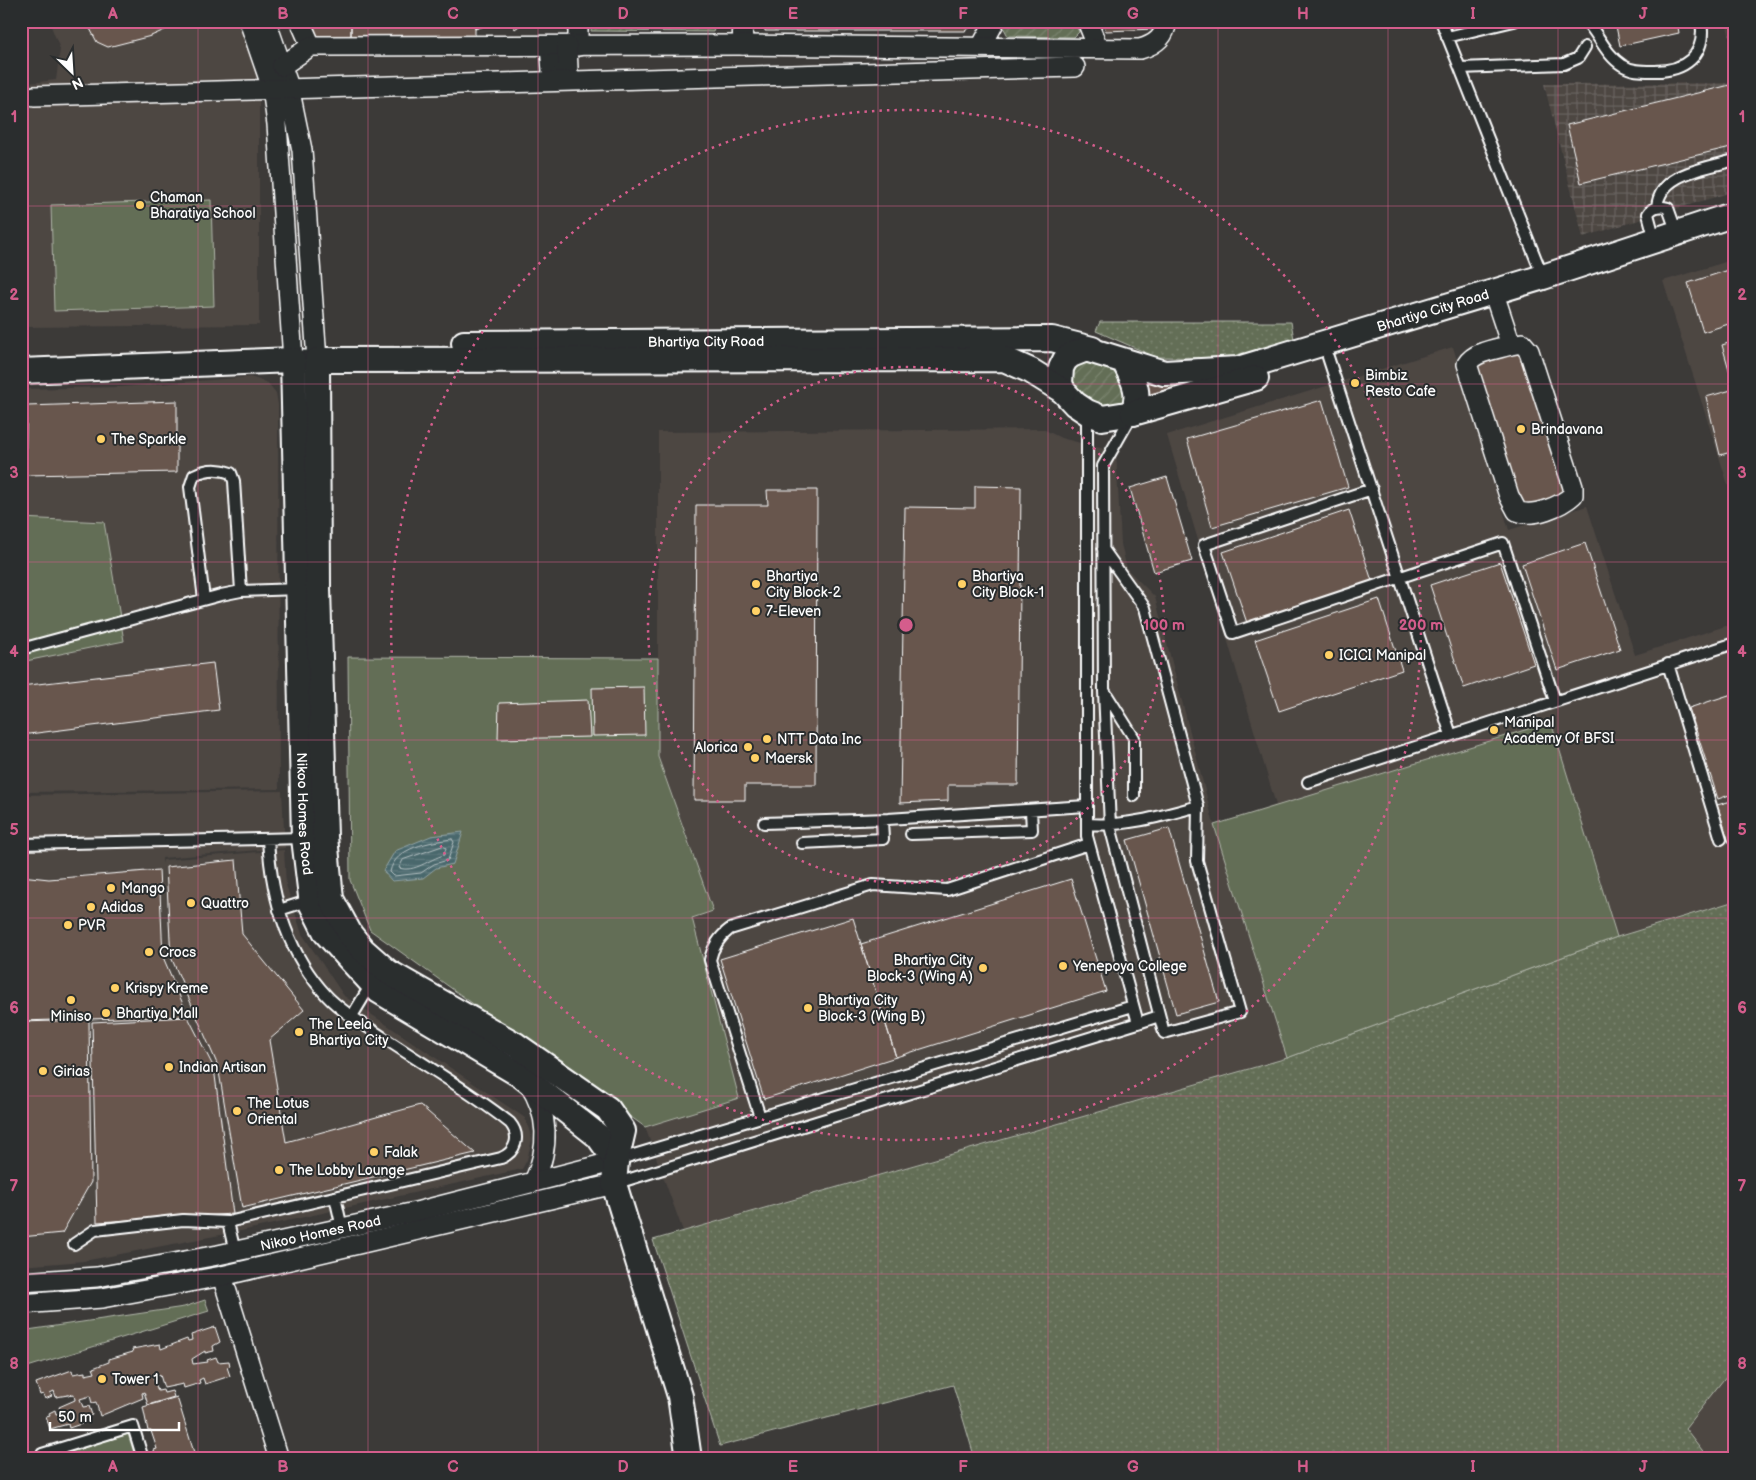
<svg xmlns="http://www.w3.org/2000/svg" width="1756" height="1480" font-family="'Balsamiq Sans',sans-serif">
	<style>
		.built { fill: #4d4743 }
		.industrial { fill: url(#industrial-grid) }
		.grass { fill: url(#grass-dots); stroke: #b1b6aa }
		.park { fill: #636e56; stroke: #b1b6aa }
		.garden { fill: url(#garden-furrows); stroke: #b1b6aa }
		.water { fill: url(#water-rules); stroke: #92a4a7 }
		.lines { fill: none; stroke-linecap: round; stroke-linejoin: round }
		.shore { stroke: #b6c2c4; stroke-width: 1 }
		.building { fill: #67574e; stroke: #fff }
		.service-casing { stroke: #fff; stroke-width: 14 }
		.minor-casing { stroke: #fff; stroke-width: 22 }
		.tertiary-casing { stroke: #fff; stroke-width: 28 }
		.service { stroke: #2a2d2e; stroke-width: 10 }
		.minor { stroke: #2a2d2e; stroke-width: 19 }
		.tertiary { stroke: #2a2d2e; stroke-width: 24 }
		.grid { fill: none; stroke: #d45d8c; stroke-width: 1; stroke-opacity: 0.55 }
		.ring { fill: none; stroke: #d45d8c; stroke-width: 2.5; stroke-dasharray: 2.5 5 }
		.poi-dot { fill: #ffd166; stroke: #2a2d2e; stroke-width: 2 }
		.labels { text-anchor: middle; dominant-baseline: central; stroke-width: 4; stroke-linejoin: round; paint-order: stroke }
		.poi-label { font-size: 14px; fill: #fff; stroke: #2a2d2e; text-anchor: start }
		.street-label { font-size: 14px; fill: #fff; stroke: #2a2d2e }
		.centre { fill: #d45d8c; stroke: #2a2d2e; stroke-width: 2.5 }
		.ring-label { font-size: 15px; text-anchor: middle; font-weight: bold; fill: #d45d8c; stroke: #2a2d2e; stroke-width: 4; stroke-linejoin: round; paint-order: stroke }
		.neatline { fill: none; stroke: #d45d8c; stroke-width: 2 }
		.grid-label { font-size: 16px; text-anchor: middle; font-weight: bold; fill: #d45d8c }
	</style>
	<defs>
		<pattern id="industrial-grid" width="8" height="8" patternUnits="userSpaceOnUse" patternTransform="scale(1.25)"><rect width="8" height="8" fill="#4d4743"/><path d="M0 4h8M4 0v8" fill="none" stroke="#68635f"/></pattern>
		<pattern id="grass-dots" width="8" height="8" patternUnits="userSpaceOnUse" patternTransform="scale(1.25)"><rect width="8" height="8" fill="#636e56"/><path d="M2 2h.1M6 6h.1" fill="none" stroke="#7a846f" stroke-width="1.8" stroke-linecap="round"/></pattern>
		<pattern id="garden-furrows" width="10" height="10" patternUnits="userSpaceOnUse" patternTransform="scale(1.25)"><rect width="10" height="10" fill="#636e56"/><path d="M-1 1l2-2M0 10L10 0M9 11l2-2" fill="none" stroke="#7a846f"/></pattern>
		<pattern id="water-rules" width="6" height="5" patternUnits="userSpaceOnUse" patternTransform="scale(1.25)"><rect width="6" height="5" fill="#49676c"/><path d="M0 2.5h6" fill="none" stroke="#647e82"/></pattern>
	</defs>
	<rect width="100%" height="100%" fill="#3c3a38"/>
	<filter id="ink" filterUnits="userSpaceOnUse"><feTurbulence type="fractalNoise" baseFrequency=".02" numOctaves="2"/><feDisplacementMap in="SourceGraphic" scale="10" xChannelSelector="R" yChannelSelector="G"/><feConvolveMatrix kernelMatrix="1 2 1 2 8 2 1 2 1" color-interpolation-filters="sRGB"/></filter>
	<g filter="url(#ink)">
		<path class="built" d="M49,21H241L259,77V325L21,327V84L56,80L60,49Z
			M1735,259V507L1663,281Z
			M1453,347L1509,530L1587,506L1635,655L1735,623V901L1617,937L1287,1058L683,1231L645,1127L739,1098L692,918L713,911L658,757V432L1043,429L1061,438L1116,452L1121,544L1127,569L1155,597L1214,825L1276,805L1167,435Z
			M250,377L268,383L276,393L278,405L279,789L21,792V389L119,387Z
			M282,791L285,848L162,858V864L163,860L284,850L286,885L302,934L344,996L525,1118L532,1139L527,1160L522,1169L241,1231L84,1261L21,1266V795Z
			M1735,1365V1459H1709L1685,1428Z"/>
		<path class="industrial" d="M1726,21H1735V61Z
			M1735,83V191L1583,237L1544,84Z"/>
		<path class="grass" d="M1100,322H1291L1294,339L1234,358L1156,357L1096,331Z
			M1735,901V1365L1685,1428L1709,1459H975L953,1385L720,1446L653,1240L1287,1058L1617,937Z"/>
		<path class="park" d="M211,200L214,306L54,311L51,205Z
			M21,518L104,522L124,641L21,662Z
			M348,657L658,658V757L713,911L692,918L739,1098L645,1127L370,930L350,880Z
			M1551,722L1617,937L1287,1058L1214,825Z
			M205,1300L209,1311L21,1369V1331L184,1307Z
			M128,1434L136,1459H53L52,1457Z"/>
		<path class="garden" d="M592,21H717L713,32L591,31Z
			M1005,21H1074L1079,32L1074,37L1008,36L1002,25Z
			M1094,360L1111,368L1126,389L1125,403L1113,411L1088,404L1067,382L1074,361Z"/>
		<path class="water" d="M463,832L453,864L436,868L423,878L392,881L383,871L395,851L431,836Z"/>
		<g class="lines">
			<path class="shore" d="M452,839L454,842L448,860L434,864L421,873L394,876L390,872C395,847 430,842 452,839Z
				M443,846L446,848L444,855C429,859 415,873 399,868L403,860Z"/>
		</g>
		<path class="building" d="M86,21H185L151,36L108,47L97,42Z
			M307,21H351V41H315Z
			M351,21H475V40L351,41Z
			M475,21H501L475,29Z
			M510,21H526L515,29Z
			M764,21H980L965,31H765Z
			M1102,21H1151L1155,29L1106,31Z
			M1615,21H1677L1679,33L1620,46Z
			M1730,85L1735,105V146L1581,183L1567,125Z
			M1735,268V322L1703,332L1688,283Z
			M1735,341V380H1732L1722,345Z
			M1518,348L1567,494L1523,509L1474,363Z
			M1144,379L1192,383L1150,396Z
			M1735,389V451L1720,455L1706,397Z
			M1322,400L1348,487L1212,527L1187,439Z
			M177,401V472L25,475L27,406Z
			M1167,477L1192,561L1154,572L1130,488Z
			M975,486L1021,487L1018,785H948V801L900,803L905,507L975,508Z
			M767,490H817L816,785H745V800H694L696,505H768Z
			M1349,510L1372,581L1247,623L1223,552Z
			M1585,543L1620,649L1557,670L1522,564Z
			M1500,562L1534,664L1464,688L1430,585Z
			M1379,599L1402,670L1279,711L1255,640Z
			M213,663L219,710L21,735V686Z
			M644,687L645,735L593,736L592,688Z
			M1735,693V793L1718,799L1689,708Z
			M588,700L590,737L498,739L499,703Z
			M1735,800V861L1717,805Z
			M1169,828L1219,1002L1176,1014L1127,840Z
			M236,860L242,934L304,1010L269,1040L286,1142L420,1105L475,1153L242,1208L218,1066L171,957L166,867Z
			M159,870L163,957L188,1016L21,1021V876L49,879Z
			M1071,879L1106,991L896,1057L861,944Z
			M853,918L896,1057L764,1099L720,959Z
			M188,1017L214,1068L233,1214L97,1222L92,1022Z
			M89,1020L91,1182L62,1233L21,1237V1022Z
			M215,1327L220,1342L213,1346L214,1351L205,1353V1351L192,1359L193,1364L208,1362L207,1360L216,1357L218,1362L229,1361L230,1366L227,1367L230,1376L205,1384L203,1378L199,1380L200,1383L184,1388L183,1384L164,1388L160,1375L153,1377L158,1391L163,1390L164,1393L172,1391L174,1397L148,1405L144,1392L142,1393L143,1398L100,1416L96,1402L92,1403L90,1396L80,1399L83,1407L89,1406L92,1415L86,1417L87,1422L69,1428L68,1424L50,1429L46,1417L50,1416L49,1413L55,1410L56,1414L61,1413L59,1407L75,1400L74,1394L56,1397L54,1391L50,1393L52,1396L45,1399L43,1394L40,1395L36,1383L72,1370L73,1374L85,1372V1375L95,1373L93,1368L109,1362V1359L133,1352L132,1349L160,1344L161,1349L187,1339L188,1341L192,1340L191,1335Z
			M177,1397L196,1459H156L154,1450L157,1449L151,1431H148L143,1407Z
			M1735,1397V1409L1730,1400Z
			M253,1453L255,1459H232Z"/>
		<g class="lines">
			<defs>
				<path id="service" d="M1441,21L1460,68
					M1586,21C1599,35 1606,55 1622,65C1631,71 1641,71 1652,71C1684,72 1707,56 1701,21
					M1447,37L1514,21
					M1657,207C1660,172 1706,169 1734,160
					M1655,240L1648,214C1652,207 1660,205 1668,208L1677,233
					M1543,277L1460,68L1564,64L1578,58L1585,47
					M1328,357L1451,735
					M1087,412V836L1138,1023L1159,1016
					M1372,489L1204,545L1233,633L1503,543L1555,701
					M1103,549L1145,608L1198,806L1197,861L1240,1012L1164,1033L1110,826L1104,691L1103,466L1132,415
					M204,599L190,487L194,475C206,469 218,468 231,473L234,481L241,591
					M21,649L221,595L241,591L299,589
					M1668,664L1721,839
					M1105,692L1134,738V796
					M1308,782L1735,643
					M764,823L888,819L1086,806
					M1087,824C1125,827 1162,816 1198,806
					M911,834L1032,830L1031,810
					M802,843L883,839L882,820
					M21,844L304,838
					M279,910L311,900
					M352,1016L372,983
					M760,1117L710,960C713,946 719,937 730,929L873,885L947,890L1089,844
					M617,1160L1133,1006
					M614,1184L1138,1023
					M335,1197L342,1228
					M228,1222L501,1158C516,1152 521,1136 510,1123C471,1092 426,1066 384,1038C365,1025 343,1013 327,996C287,953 271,895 268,839
					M74,1244L95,1230L183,1220L228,1222L235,1252
					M42,1454L133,1426L143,1459"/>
				<g id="minor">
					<path d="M249,21L272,88L277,124L293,360H317L302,150L289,87L266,21"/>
					<path d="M300,21L311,46"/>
					<path d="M742,21L743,45"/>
					<path d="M1087,21L1098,48"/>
					<path d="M550,46L552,71L556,80"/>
					<path d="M578,46V21"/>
					<path d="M981,47L995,21"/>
					<path d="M282,66L311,46L743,45L1140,49C1155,45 1165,37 1167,21"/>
					<path d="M556,80L568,69L567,46"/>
					<path d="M34,96L1075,67"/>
					<path d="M1497,303L1511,345L1522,343L1529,351L1573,487V495C1561,506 1533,518 1517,511L1509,496L1467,364C1475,351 1497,349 1511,345"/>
					<path d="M529,1084C550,1116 549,1149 534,1182"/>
					<path d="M222,1276L279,1459"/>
					<path id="s1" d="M21,1282L97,1277L218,1255L420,1211L616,1161"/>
					<path d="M21,1304L102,1298L222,1276L614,1184"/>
				</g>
				<g id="tertiary">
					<path id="s2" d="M464,343L1052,339L1092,349"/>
					<path id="s3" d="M1125,363C1134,381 1141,393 1133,413L1102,418L1087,412L1075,404L1063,391L1060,383L1061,368L1065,360L1071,355L1086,349L1164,373L1238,369L1543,277L1735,214"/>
					<path id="s4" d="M21,371L293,360L304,838L312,905L326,933L379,991L522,1076L598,1136L616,1161"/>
					<path d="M1133,413L1256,378"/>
					<path d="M689,1459L680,1396L614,1184L616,1161L623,1131L608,1109L516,1045L388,972L363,950L350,934L331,899L325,837L318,588L317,360L1004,359L1031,371L1063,391"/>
				</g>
			</defs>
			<use href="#service" class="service-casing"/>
			<use href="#minor" class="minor-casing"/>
			<use href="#tertiary" class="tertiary-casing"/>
			<use href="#service" class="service"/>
			<use href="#minor" class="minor"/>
			<use href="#tertiary" class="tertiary"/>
		</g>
	</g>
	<path class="grid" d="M198,21V1459M368,21V1459M538,21V1459M708,21V1459M878,21V1459M1048,21V1459M1218,21V1459M1388,21V1459M1558,21V1459M21,206H1735M21,384H1735M21,562H1735M21,740H1735M21,918H1735M21,1096H1735M21,1274H1735"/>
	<g class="ring">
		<circle cx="906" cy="625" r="258"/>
		<circle cx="906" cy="625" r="515"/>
	</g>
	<g class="poi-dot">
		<circle cx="140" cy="205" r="5"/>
		<circle cx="1355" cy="383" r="5"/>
		<circle cx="1521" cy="429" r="5"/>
		<circle cx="101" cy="439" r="5"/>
		<circle cx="756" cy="584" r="5"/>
		<circle cx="962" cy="584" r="5"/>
		<circle cx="756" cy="611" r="5"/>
		<circle cx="1329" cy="655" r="5"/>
		<circle cx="1494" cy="730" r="5"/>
		<circle cx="767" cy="739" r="5"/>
		<circle cx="748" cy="747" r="5"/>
		<circle cx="755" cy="758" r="5"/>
		<circle cx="111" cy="888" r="5"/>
		<circle cx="191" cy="903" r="5"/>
		<circle cx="91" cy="907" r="5"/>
		<circle cx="68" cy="925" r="5"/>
		<circle cx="149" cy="952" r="5"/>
		<circle cx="1063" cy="966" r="5"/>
		<circle cx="983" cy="968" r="5"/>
		<circle cx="115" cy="988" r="5"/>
		<circle cx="71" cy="1000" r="5"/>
		<circle cx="808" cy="1008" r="5"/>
		<circle cx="106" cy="1013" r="5"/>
		<circle cx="299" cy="1032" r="5"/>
		<circle cx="169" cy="1067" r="5"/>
		<circle cx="43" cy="1071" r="5"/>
		<circle cx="237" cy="1111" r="5"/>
		<circle cx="374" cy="1152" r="5"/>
		<circle cx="279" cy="1170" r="5"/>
		<circle cx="102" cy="1379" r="5"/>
	</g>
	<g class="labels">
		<g class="poi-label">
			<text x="150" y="197">Chaman<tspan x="150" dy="16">Bharatiya School</tspan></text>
			<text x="1365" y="375">Bimbiz<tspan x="1365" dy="16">Resto Cafe</tspan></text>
			<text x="1531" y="429">Brindavana</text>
			<text x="111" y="439">The Sparkle</text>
			<text x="766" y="576">Bhartiya<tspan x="766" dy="16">City Block-2</tspan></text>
			<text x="972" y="576">Bhartiya<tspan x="972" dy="16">City Block-1</tspan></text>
			<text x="766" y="611">7-Eleven</text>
			<text x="1339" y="655">ICICI Manipal</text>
			<text x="1504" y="722">Manipal<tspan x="1504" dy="16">Academy Of BFSI</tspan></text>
			<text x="777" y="739">NTT Data Inc</text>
			<text x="738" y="747" text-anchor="end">Alorica</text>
			<text x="765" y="758">Maersk</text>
			<text x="121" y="888">Mango</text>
			<text x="201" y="903">Quattro</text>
			<text x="101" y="907">Adidas</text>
			<text x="78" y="925">PVR</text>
			<text x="159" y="952">Crocs</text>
			<text x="973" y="960" text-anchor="end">Bhartiya City<tspan x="973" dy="16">Block-3 (Wing A)</tspan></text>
			<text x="1073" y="966">Yenepoya College</text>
			<text x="125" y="988">Krispy Kreme</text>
			<text x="818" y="1000">Bhartiya City<tspan x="818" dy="16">Block-3 (Wing B)</tspan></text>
			<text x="116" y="1013">Bhartiya Mall</text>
			<text x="71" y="1016" text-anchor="middle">Miniso</text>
			<text x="309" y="1024">The Leela<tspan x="309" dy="16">Bhartiya City</tspan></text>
			<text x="179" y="1067">Indian Artisan</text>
			<text x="53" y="1071">Girias</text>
			<text x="247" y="1103">The Lotus<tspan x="247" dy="16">Oriental</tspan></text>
			<text x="384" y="1152">Falak</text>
			<text x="289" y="1170">The Lobby Lounge</text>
			<text x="112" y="1379">Tower 1</text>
		</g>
		<g class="street-label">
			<text stroke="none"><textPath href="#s3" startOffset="548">Bhartiya City Road</textPath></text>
			<text stroke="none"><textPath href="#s2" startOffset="242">Bhartiya City Road</textPath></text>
			<text stroke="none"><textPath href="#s4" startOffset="726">Nikoo Homes Road</textPath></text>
			<text stroke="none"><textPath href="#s1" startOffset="304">Nikoo Homes Road</textPath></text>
		</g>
	</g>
	<circle cx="906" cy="625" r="8" class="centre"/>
	<g class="ring-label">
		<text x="1164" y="630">100 m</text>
		<text x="1421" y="630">200 m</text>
	</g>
	<rect width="1756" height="1480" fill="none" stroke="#2a2d2e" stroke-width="55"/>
	<g transform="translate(72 72) rotate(155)" stroke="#2a2d2e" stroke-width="4" paint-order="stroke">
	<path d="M0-4L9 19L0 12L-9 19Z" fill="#ffffff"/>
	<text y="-8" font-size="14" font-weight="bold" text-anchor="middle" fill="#ffffff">N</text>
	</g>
	<path d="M50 1422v8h129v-8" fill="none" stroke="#ffffff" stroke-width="2.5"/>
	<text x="58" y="1422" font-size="15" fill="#ffffff" stroke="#2a2d2e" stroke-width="4" paint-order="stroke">50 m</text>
	<rect x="28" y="28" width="1700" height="1424" class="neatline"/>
	<g class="grid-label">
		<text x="113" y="19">A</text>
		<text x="283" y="19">B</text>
		<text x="453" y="19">C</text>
		<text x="623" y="19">D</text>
		<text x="793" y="19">E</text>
		<text x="963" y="19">F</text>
		<text x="1133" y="19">G</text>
		<text x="1303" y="19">H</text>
		<text x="1473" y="19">I</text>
		<text x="1643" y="19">J</text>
		<text x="14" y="122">1</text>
		<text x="1742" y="122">1</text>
		<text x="14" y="300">2</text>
		<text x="1742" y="300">2</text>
		<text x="14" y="478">3</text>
		<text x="1742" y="478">3</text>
		<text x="14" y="657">4</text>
		<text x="1742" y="657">4</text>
		<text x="14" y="835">5</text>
		<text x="1742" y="835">5</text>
		<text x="14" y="1013">6</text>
		<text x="1742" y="1013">6</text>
		<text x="14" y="1191">7</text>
		<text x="1742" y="1191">7</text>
		<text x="14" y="1369">8</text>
		<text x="1742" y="1369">8</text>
		<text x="113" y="1472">A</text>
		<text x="283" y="1472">B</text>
		<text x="453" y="1472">C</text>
		<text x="623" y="1472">D</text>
		<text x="793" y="1472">E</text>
		<text x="963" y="1472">F</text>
		<text x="1133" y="1472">G</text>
		<text x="1303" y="1472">H</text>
		<text x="1473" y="1472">I</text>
		<text x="1643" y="1472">J</text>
	</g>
</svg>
